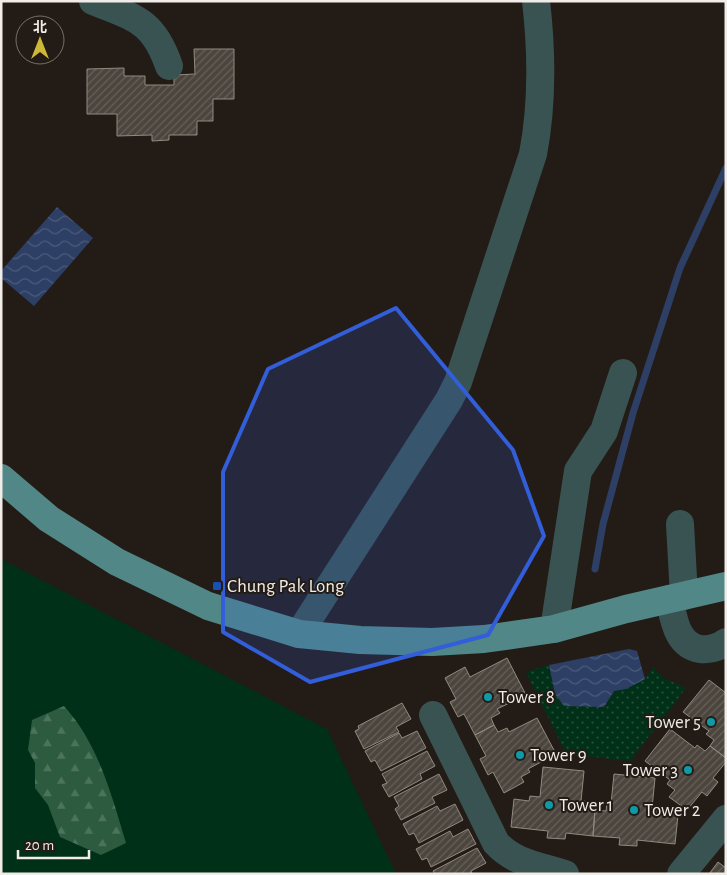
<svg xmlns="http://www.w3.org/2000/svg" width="727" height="875" font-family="'Alegreya Sans','Noto Sans SC',sans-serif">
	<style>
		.green { fill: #013019 }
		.forest { fill: url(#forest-firs) }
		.garden { fill: url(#garden-dots) }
		.water { fill: url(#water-waves) }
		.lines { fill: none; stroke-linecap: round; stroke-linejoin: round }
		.stream { stroke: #2d3f65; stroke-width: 7 }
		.building { fill: url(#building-hatch); stroke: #918a81 }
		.minor { stroke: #395352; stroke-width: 28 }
		.major { stroke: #518887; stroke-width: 28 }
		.marked { fill: #325eda; fill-opacity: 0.2; stroke: #325eda; stroke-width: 4; stroke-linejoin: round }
		.transit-dot { fill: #1a4fb4; stroke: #231c16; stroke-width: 2 }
		.culture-dot { fill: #0f9aa8; stroke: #231c16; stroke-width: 2 }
		.labels { text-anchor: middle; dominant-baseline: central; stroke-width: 4; stroke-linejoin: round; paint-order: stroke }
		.poi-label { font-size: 19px; fill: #f1ece7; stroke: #231c16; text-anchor: start }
	</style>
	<defs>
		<pattern id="forest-firs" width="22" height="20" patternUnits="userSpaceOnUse" patternTransform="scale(1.25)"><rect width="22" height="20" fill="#2d5b40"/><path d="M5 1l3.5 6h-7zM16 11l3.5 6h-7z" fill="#4c735c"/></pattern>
		<pattern id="garden-dots" width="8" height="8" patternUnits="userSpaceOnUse" patternTransform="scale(1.25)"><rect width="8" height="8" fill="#013019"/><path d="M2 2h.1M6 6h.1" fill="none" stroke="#264e3a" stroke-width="1.8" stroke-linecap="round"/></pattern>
		<pattern id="water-waves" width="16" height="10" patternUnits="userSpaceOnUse" patternTransform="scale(1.25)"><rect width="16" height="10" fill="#2d3f65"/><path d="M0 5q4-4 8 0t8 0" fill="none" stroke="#4c5b7b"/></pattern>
		<pattern id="building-hatch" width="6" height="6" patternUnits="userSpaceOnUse" patternTransform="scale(1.25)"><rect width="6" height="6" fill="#4b453d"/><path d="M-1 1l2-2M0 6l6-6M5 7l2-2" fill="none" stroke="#656059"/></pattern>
	</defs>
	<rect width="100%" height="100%" fill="#231c16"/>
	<path class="green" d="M1,559L327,729L396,874H1Z"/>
	<path class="forest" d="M64,706C99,745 111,794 126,843L101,855L60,837L48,805L35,788V763L28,750L32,720Z"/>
	<path class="garden" d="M549,665L555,694L604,707L614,691L645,679L653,667L664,678L686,688L630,761L566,754L526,672Z"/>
	<path class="water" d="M57,207L93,238L34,306L1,278V271Z
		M629,649L637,651L645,679L626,689L614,691L604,707L564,706L555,694L549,665Z"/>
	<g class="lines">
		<path class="stream" d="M595,569L603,524L633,413L680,268L726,168"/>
	</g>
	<path class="building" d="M194,49H234V99H213V121H197V135H169V140L152,141V135L117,136V114H87V69L124,68V76H145V85H174V75L195,74Z
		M507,658L526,695L497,709L500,713L491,718L494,725L475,735L464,714L458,717L450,702L456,699L445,678L465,667L470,677Z
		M709,680L726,693V758L710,746L714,740L706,734L709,731L683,712Z
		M402,703L411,719L396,727L399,732L364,749L355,731L359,729L358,726Z
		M537,718L556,754L528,769L530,772L521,777L524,782L504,793L493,772L488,775L480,759L486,756L475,735L494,725L498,732L507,728L509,732Z
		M670,729L695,748L697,745L705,751L710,746L726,758V762L713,778L718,782L707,796L702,792L687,810L669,797L675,790L667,784L670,780L645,761Z
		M417,731L426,748L381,771L375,760L371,762L365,751L399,733L402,738Z
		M427,751L435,766L420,774L422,779L389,797L382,785L387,783L382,774Z
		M543,767L584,771L581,801H585V809L595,810L593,836L566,833L565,839L547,838L548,831L511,827L514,799L529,801L530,796L540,797Z
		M439,774L447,790L432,797L435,803L401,820L395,809L399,806L394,797Z
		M614,774L655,778L652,808L662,809V814L678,815L675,844L637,840V846L619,845L620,838L593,836L595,810L606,811L607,803L611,804Z
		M455,804L463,820L419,843L414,833L409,835L403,824L437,806L440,811Z
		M468,829L476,844L431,867L427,858L422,860L416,849L450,831L453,837Z
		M477,848L486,863L471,871L472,874H435L433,871Z
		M718,862L726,868V874H709Z"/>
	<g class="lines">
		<path class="minor" d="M93,1C135,18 153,20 169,66
			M680,524L684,596
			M669,599C674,618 676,645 700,649C710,650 718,648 726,642
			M554,629L578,471L604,431L623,373
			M299,634L449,400L458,382L533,154C543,102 542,53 536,1
			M433,715L496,843C514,863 540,866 565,874
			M681,874L726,819"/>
		<path class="major" d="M1,478L49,519L117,562L208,606L299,634L360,640L432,642L484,639L554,629L626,609L726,586"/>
	</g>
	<path class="marked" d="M396,308L513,450L544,536L488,635L310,682L223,632V472L268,369Z"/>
	<rect class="transit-dot" x="212" y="581" width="10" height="10" rx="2.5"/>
	<g class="culture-dot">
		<circle cx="488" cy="697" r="5"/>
		<circle cx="711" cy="722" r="5"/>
		<circle cx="520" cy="755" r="5"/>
		<circle cx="688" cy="770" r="5"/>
		<circle cx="549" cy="805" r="5"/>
		<circle cx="634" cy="810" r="5"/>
	</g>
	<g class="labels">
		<g class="poi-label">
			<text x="227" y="586">Chung Pak Long</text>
			<text x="498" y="697">Tower 8</text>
			<text x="701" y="722" text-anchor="end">Tower 5</text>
			<text x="530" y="755">Tower 9</text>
			<text x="678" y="770" text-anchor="end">Tower 3</text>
			<text x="559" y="805">Tower 1</text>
			<text x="644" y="810">Tower 2</text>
		</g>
	</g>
	<rect width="727" height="875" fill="none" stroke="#f1ece7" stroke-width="5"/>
	<g transform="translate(40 40)"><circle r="24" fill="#231c16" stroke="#756f6a"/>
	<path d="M0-4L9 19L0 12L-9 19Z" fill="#ceb837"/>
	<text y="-8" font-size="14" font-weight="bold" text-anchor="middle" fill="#f1ece7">北</text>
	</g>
	<path d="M18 850v8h71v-8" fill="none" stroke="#f1ece7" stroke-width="2.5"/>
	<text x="25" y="850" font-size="15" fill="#f1ece7" stroke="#231c16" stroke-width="4" paint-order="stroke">20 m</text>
</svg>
